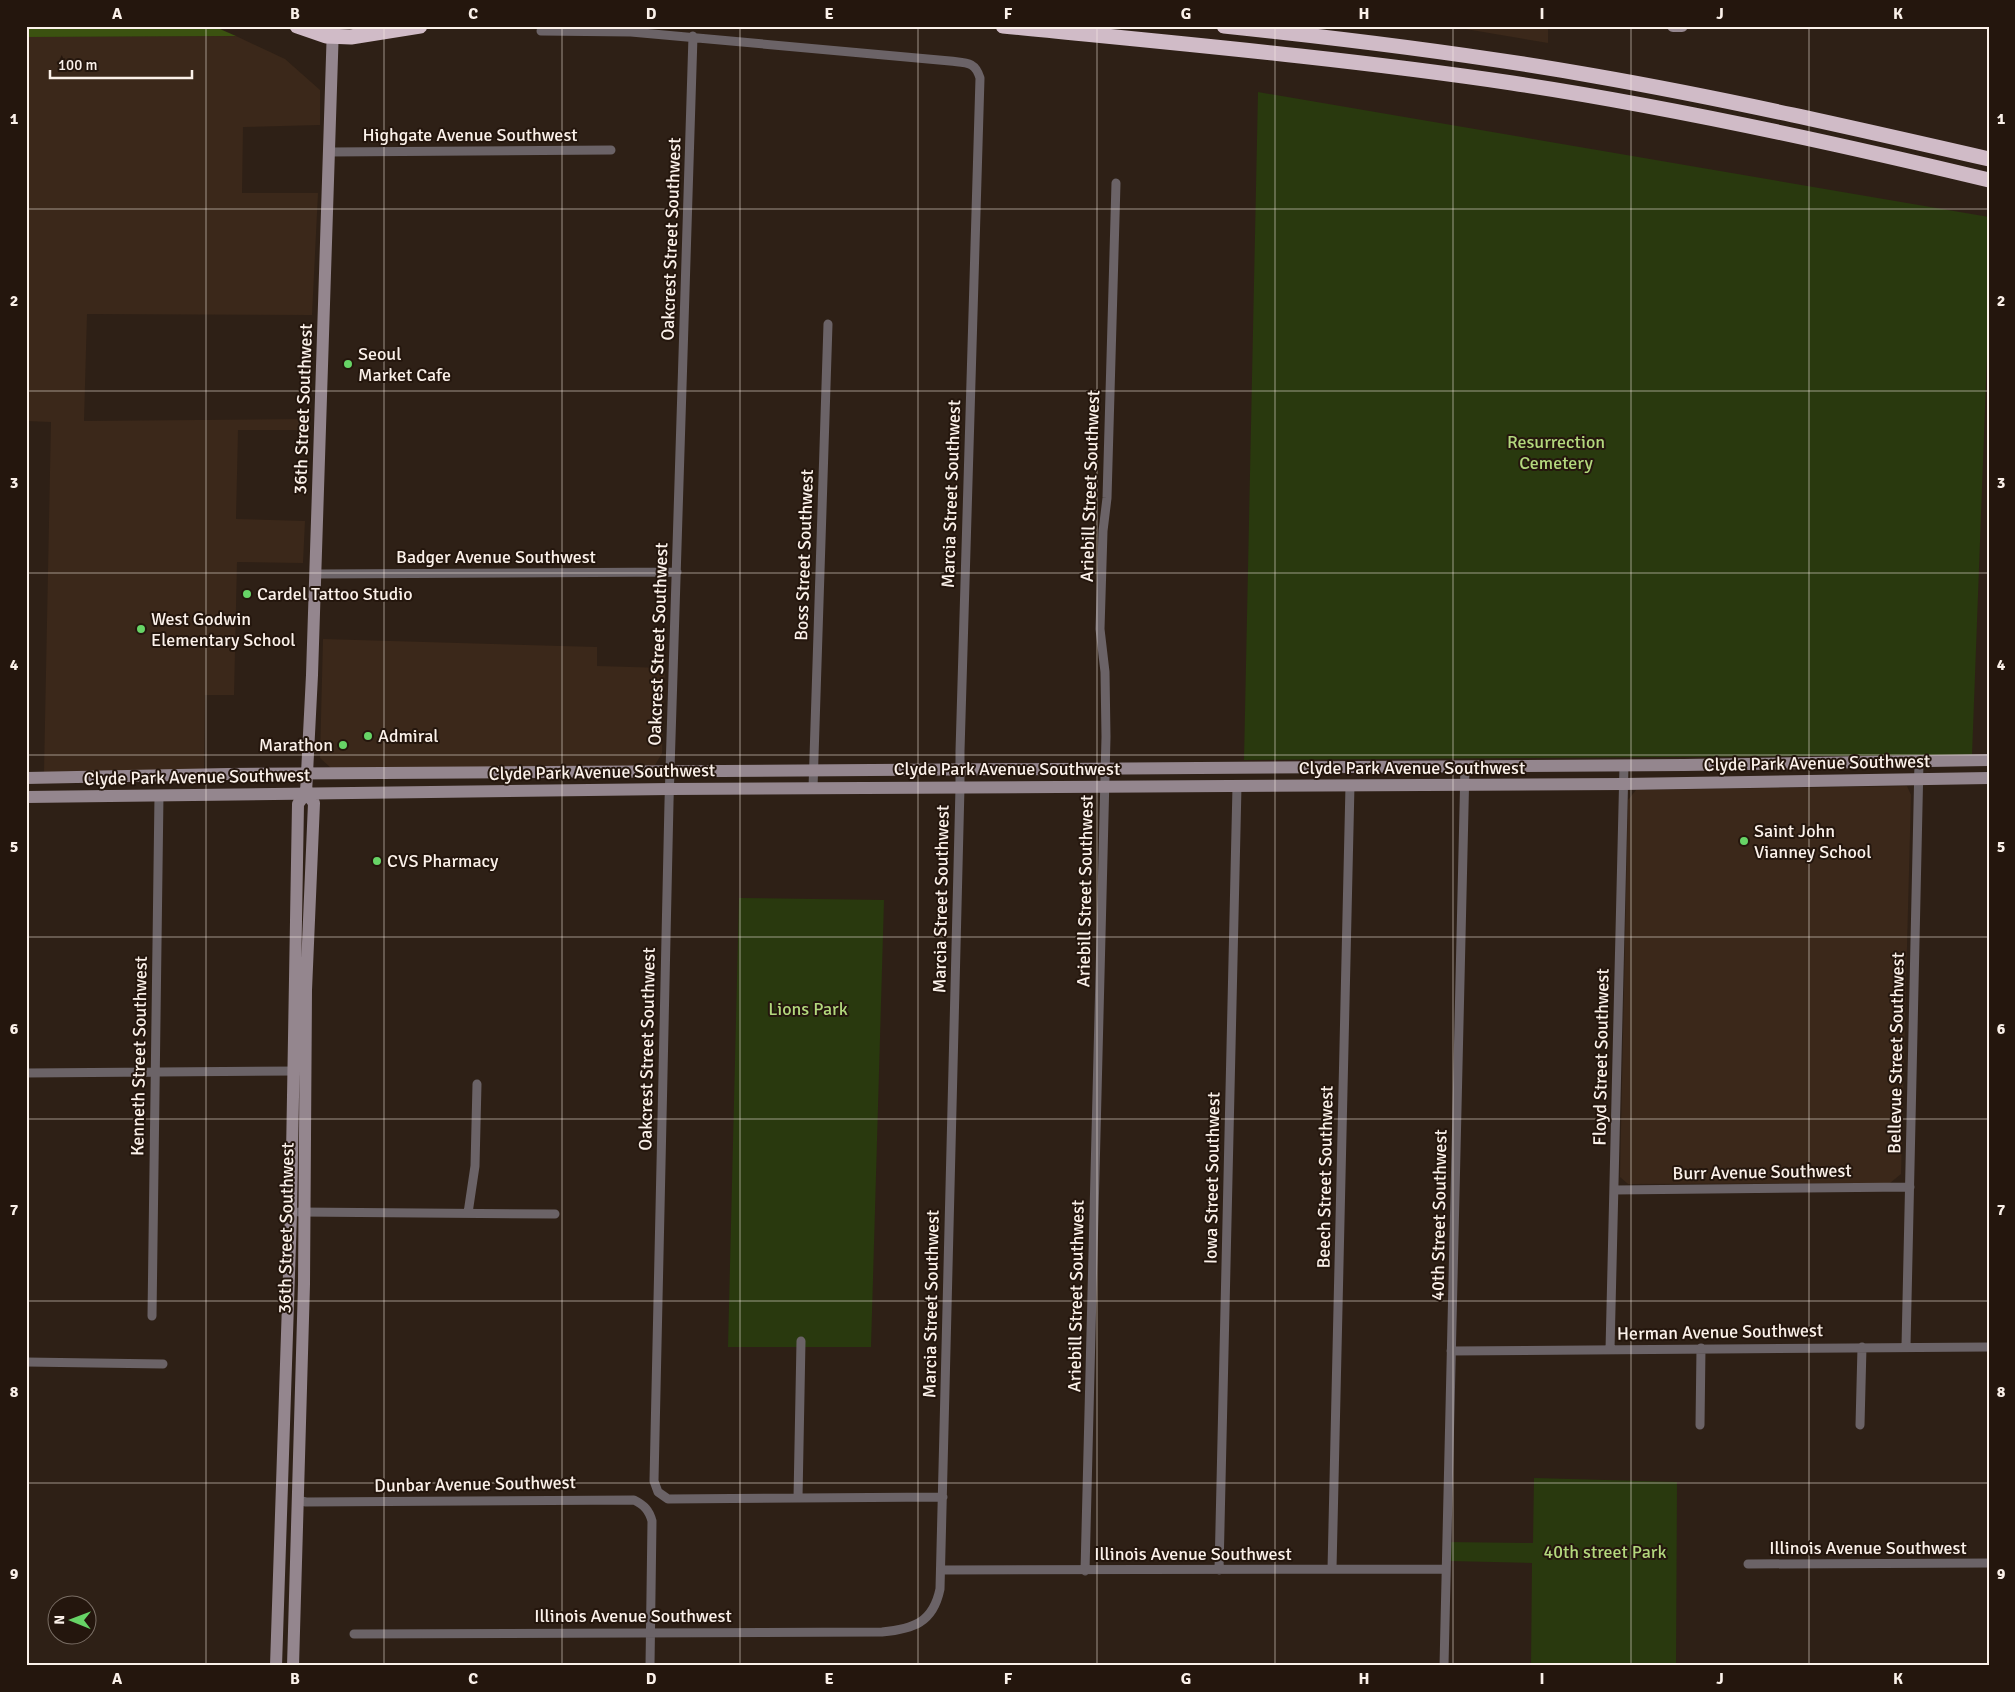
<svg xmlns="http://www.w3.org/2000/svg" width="2015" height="1692" font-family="Signika,sans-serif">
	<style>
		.built { fill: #3b281a }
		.green { fill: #29390e }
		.forest { fill: #3b5210 }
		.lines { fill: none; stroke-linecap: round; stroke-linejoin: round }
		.street { stroke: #6b6367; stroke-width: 9 }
		.secondary { stroke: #94868e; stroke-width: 12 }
		.highway { stroke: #d0bbc7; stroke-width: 15 }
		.grid { fill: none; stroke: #fbf1ea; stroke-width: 1; stroke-opacity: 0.55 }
		.poi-dot { fill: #67d466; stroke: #24160d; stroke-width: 2 }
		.labels { text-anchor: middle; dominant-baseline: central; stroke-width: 4; stroke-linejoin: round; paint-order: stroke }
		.street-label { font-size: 18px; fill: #fbf1ea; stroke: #24160d }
		.poi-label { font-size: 18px; fill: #fbf1ea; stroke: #24160d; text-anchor: start }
		.park-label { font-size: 18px; fill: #b3d87d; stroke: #24160d }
		.neatline { fill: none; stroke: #fbf1ea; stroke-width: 2 }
		.grid-label { font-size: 16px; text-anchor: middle; font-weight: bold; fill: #fbf1ea }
	</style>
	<rect width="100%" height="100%" fill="#2e2016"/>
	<path class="built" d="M1448,26H1548V43Z
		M236,36L285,59L320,90V125L243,127L242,193H318L312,315L87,314L84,421L309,419L308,430H238L236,519L305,521L303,563L237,562L234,695H205L204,770L44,772L51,422L26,421V37Z
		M323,639L597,647V666L665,668L662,753L654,767L331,768L320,758Z
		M1907,786L1911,795L1901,1174L1890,1183L1628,1184L1620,1177L1628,800L1636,790Z"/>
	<path class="green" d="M1258,92L1989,217V301L1972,755L1244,760Z
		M739,898L884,900L871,1347H728Z
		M1534,1478L1677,1482L1676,1666H1531L1532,1563L1449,1561L1447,1542L1533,1543Z"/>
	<path class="forest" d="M26,26H213L236,36L26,37Z"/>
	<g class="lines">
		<path class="street" d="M693,36L669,802L654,1481L658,1492L668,1499L943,1497
			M330,152L611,150
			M315,574L677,572
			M813,788L828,324
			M26,1073L298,1071
			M1615,1190L1910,1187
			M299,1212L555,1214
			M468,1213L475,1166L477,1084
			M152,1316L159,795
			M1906,1346L1919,762
			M1610,1350L1624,765
			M1451,1351L1989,1347
			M26,1362L163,1364
			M1700,1425L1701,1348
			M1860,1425L1862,1347
			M798,1498L801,1341
			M297,1500L306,1502L634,1500C644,1505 649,1510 652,1521L650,1666
			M1748,1564L1989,1563
			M1332,1569L1350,785
			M941,1570L1446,1569
			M1219,1570L1237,786
			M1085,1571L1106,737L1105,672L1100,629L1103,531L1107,498L1116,183
			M354,1634L882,1632C913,1629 933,1623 940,1589L960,787V751L980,78C975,61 966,63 950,61L631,32L541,31
			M1444,1666L1465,766"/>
		<path class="secondary" d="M1673,26H1682
			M26,778L229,774L1684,765L1989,760
			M26,797L670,789L1624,784L1989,778
			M276,1666L291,1213L298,804L306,793L312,675L333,26
			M293,1666L304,1284L306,990L314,803L306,793"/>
		<path class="highway" d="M297,26L326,36L351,37L420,26
			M1003,26C1173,43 1343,58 1512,83C1672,107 1831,142 1989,180
			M1224,26C1348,39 1472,54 1595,76C1727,99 1858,129 1989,159"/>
	</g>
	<path class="grid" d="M206,26V1666M384,26V1666M562,26V1666M740,26V1666M918,26V1666M1097,26V1666M1275,26V1666M1453,26V1666M1631,26V1666M1809,26V1666M26,209H1989M26,391H1989M26,573H1989M26,755H1989M26,937H1989M26,1119H1989M26,1301H1989M26,1483H1989"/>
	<g class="poi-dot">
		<circle cx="348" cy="364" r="5"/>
		<circle cx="247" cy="594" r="5"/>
		<circle cx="141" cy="629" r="5"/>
		<circle cx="368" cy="736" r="5"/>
		<circle cx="343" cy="745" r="5"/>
		<circle cx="1744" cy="841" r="5"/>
		<circle cx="377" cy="861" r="5"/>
	</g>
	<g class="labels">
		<g class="street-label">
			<text x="470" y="135">Highgate Avenue Southwest</text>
			<text transform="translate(671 239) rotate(-88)">Oakcrest Street Southwest</text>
			<text transform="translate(303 409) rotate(-88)">36th Street Southwest</text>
			<text transform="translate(1090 486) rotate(-88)">Ariebill Street Southwest</text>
			<text transform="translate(951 494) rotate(-88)">Marcia Street Southwest</text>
			<text transform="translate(804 555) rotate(-88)">Boss Street Southwest</text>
			<text x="496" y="557">Badger Avenue Southwest</text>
			<text transform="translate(658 644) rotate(-88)">Oakcrest Street Southwest</text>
			<text transform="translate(1817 763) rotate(-1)">Clyde Park Avenue Southwest</text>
			<text x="1412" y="768">Clyde Park Avenue Southwest</text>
			<text x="1007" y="769">Clyde Park Avenue Southwest</text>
			<text transform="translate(602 772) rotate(-1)">Clyde Park Avenue Southwest</text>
			<text transform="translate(197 777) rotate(-1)">Clyde Park Avenue Southwest</text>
			<text transform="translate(1085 891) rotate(-89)">Ariebill Street Southwest</text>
			<text transform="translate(941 899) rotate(-89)">Marcia Street Southwest</text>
			<text transform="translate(647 1049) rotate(-89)">Oakcrest Street Southwest</text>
			<text transform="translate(1896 1053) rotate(-89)">Bellevue Street Southwest</text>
			<text transform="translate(139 1056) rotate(-89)">Kenneth Street Southwest</text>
			<text transform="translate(1601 1057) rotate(-89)">Floyd Street Southwest</text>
			<text transform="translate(1762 1172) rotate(-1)">Burr Avenue Southwest</text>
			<text transform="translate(1325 1177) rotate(-89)">Beech Street Southwest</text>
			<text transform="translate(1212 1178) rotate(-89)">Iowa Street Southwest</text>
			<text transform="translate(1439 1215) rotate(-89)">40th Street Southwest</text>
			<text transform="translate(286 1228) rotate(-89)">36th Street Southwest</text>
			<text transform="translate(1076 1296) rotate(-89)">Ariebill Street Southwest</text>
			<text transform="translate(931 1304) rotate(-89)">Marcia Street Southwest</text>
			<text transform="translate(1720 1332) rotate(-1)">Herman Avenue Southwest</text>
			<text transform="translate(475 1484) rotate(-1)">Dunbar Avenue Southwest</text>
			<text x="1868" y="1548">Illinois Avenue Southwest</text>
			<text x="1193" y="1554">Illinois Avenue Southwest</text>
			<text x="633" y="1616">Illinois Avenue Southwest</text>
		</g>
		<g class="poi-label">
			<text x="358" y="354">Seoul<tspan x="358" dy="21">Market Cafe</tspan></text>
			<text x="257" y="594">Cardel Tattoo Studio</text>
			<text x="151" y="619">West Godwin<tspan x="151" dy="21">Elementary School</tspan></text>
			<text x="378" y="736">Admiral</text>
			<text x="333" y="745" text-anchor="end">Marathon</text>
			<text x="1754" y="831">Saint John<tspan x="1754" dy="21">Vianney School</tspan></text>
			<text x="387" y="861">CVS Pharmacy</text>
		</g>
		<g class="park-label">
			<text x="1556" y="442">Resurrection<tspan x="1556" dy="21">Cemetery</tspan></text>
			<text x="808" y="1009">Lions Park</text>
			<text x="1605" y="1552">40th street Park</text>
		</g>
	</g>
	<rect width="2015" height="1692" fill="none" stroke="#24160d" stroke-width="55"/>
	<g transform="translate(72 1620) rotate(271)"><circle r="24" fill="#24160d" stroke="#7a6e65"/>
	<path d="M0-4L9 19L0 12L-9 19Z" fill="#67d466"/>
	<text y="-8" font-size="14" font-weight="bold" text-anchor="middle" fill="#fbf1ea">N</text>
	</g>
	<path d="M50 70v8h142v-8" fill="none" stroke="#fbf1ea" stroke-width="2.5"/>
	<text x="58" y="70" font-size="15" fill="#fbf1ea" stroke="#24160d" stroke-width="4" paint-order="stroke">100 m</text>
	<rect x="28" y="28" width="1960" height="1636" class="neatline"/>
	<g class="grid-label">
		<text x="117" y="19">A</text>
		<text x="295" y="19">B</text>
		<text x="473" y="19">C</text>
		<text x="651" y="19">D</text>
		<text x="829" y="19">E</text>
		<text x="1008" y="19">F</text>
		<text x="1186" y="19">G</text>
		<text x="1364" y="19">H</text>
		<text x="1542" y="19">I</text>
		<text x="1720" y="19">J</text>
		<text x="1898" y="19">K</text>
		<text x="14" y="124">1</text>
		<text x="2001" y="124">1</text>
		<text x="14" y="306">2</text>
		<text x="2001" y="306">2</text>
		<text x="14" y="488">3</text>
		<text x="2001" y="488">3</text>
		<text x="14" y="670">4</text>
		<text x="2001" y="670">4</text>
		<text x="14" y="852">5</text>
		<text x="2001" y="852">5</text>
		<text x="14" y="1034">6</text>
		<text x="2001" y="1034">6</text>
		<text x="14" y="1215">7</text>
		<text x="2001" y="1215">7</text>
		<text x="14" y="1397">8</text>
		<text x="2001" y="1397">8</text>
		<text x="14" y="1579">9</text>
		<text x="2001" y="1579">9</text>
		<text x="117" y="1684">A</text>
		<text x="295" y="1684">B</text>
		<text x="473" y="1684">C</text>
		<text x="651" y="1684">D</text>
		<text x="829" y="1684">E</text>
		<text x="1008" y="1684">F</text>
		<text x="1186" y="1684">G</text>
		<text x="1364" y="1684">H</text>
		<text x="1542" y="1684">I</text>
		<text x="1720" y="1684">J</text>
		<text x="1898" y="1684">K</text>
	</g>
</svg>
